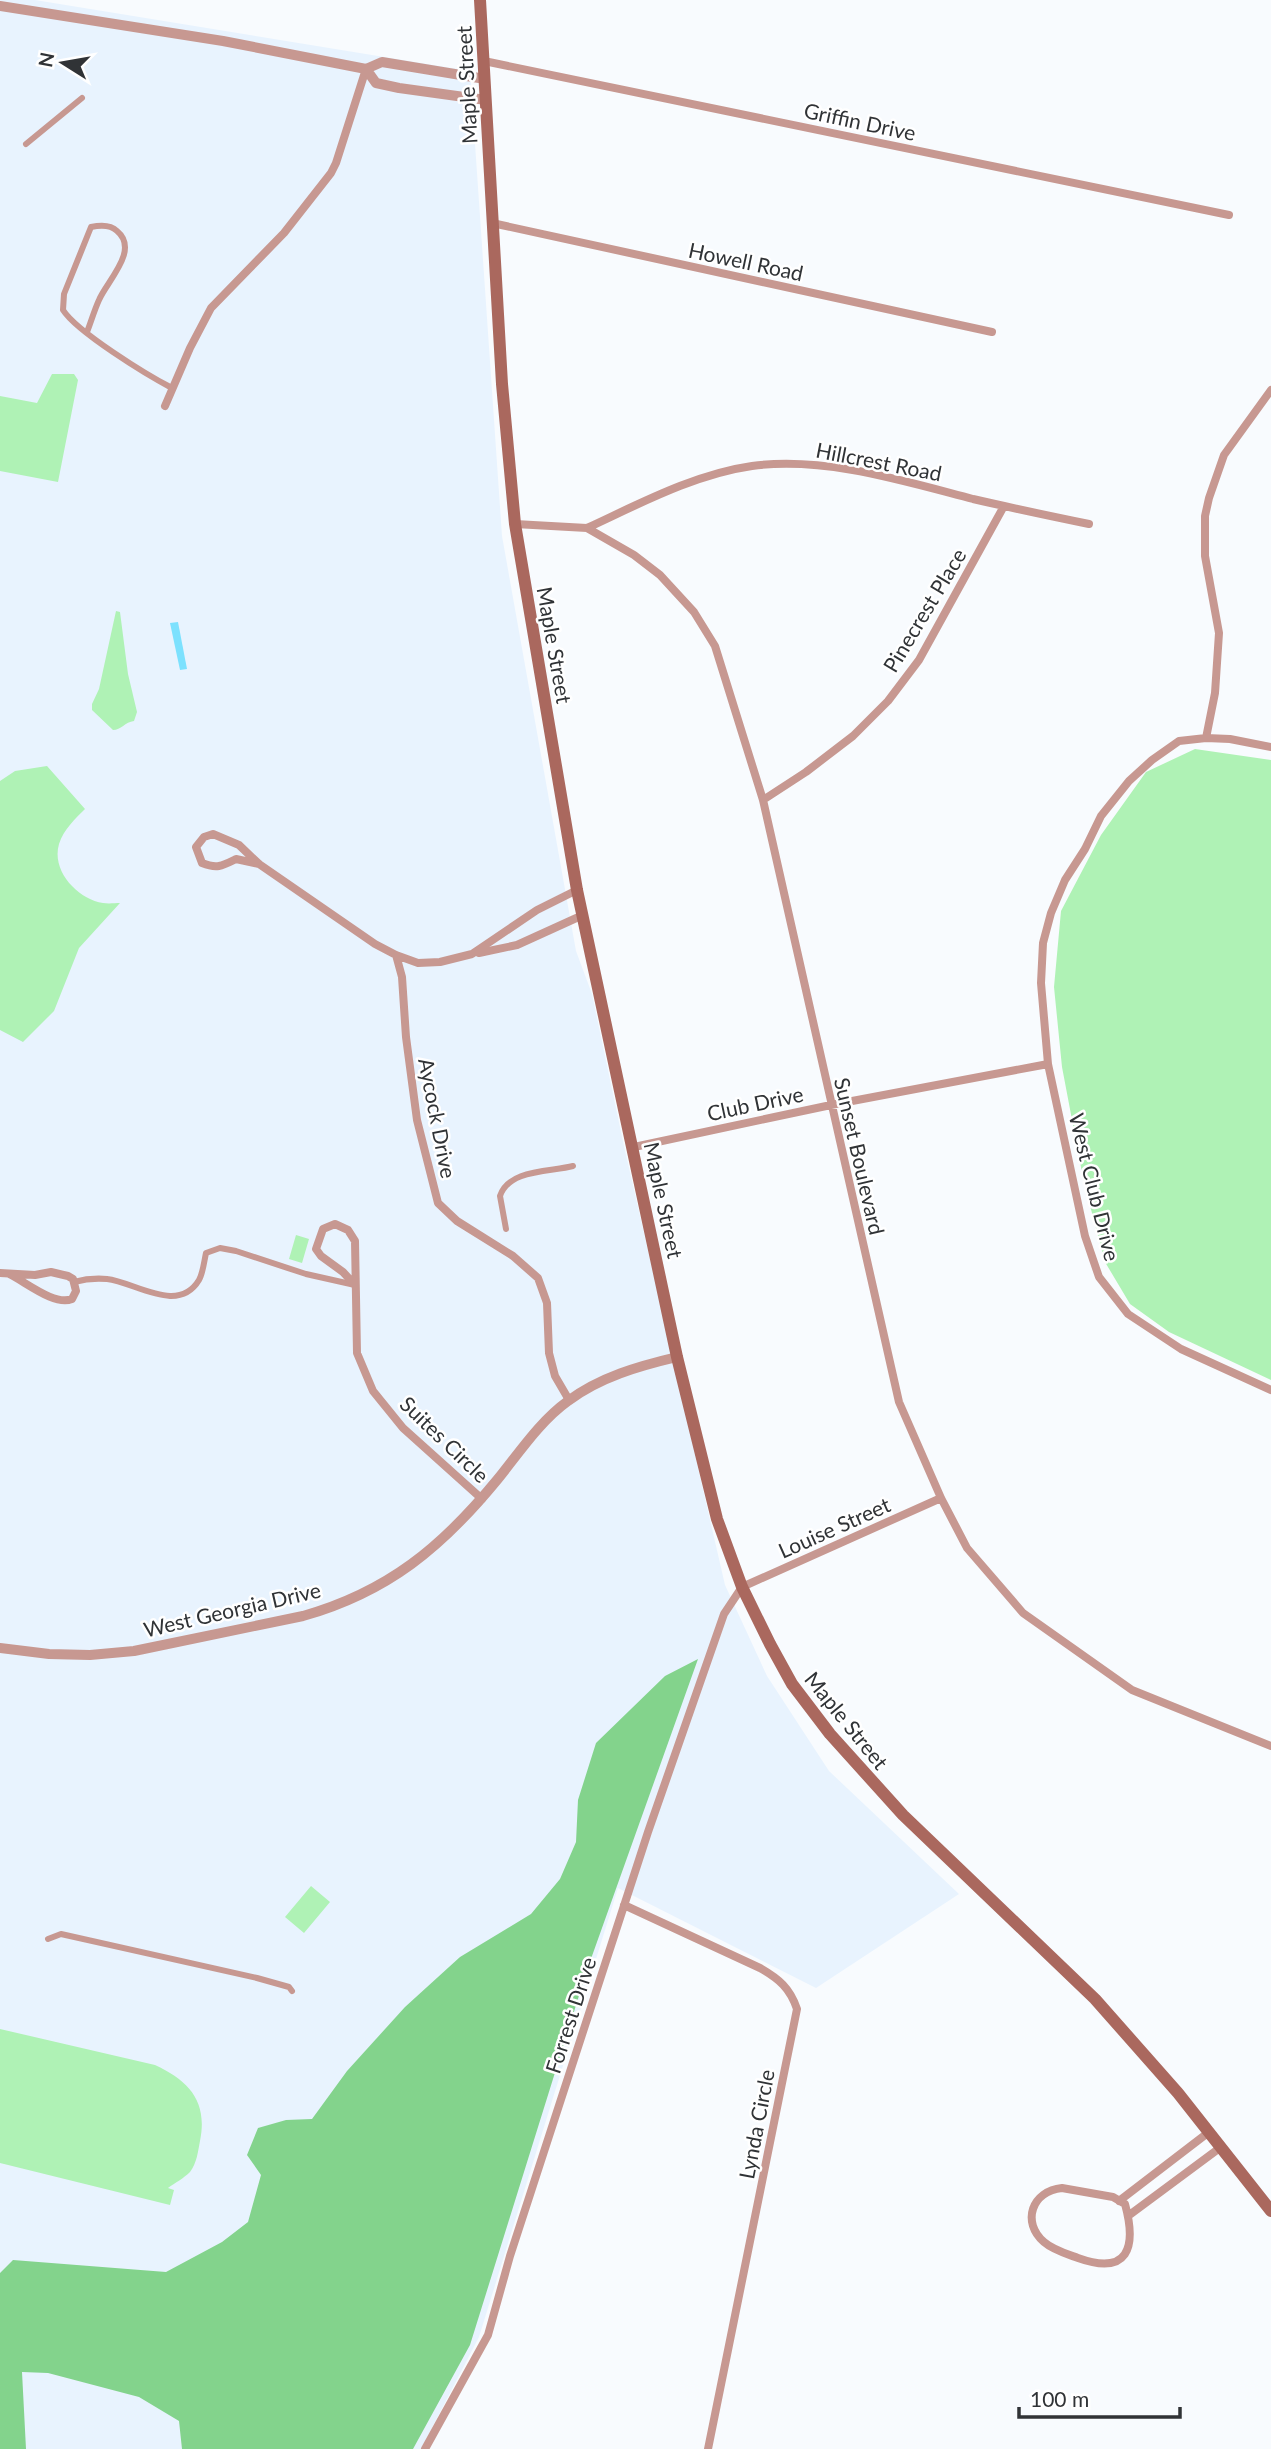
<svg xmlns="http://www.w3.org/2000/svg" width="1271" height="2449" font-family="Lato,sans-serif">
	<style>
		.built { fill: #e8f3fe }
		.green { fill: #aff2b5 }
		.forest { fill: #83d38c }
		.water { fill: #7ce1fe }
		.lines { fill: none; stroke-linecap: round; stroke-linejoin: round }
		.pedestrian { stroke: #c79891; stroke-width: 6 }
		.minor { stroke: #c79891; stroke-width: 8 }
		.tertiary { stroke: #c79891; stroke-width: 10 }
		.secondary { stroke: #aa685e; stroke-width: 12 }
		.labels { text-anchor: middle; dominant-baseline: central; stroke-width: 5; stroke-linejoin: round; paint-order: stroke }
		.street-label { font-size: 21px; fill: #303336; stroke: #fff }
	</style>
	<rect width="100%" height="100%" fill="#f8fbfe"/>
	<path class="built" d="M0,0H35L470,71L502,536L576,951L592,994L624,1146L725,1585L767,1676L829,1771L959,1894L816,1988L618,1888L479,2337L421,2449H0Z"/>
	<path class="green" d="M52,374H74L78,380L58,482L0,471V396L37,403Z
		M116,611L120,612L128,674L137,712L134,721C125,722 121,730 113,730L92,710V704L99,689Z
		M1195,749L1271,760V1380L1169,1332L1130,1304L1105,1262L1084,1183L1062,1067L1054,987L1061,911L1101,835L1146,772Z
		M47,766L85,809C75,819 64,829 59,844C51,871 78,899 103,903C109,904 115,903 120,903L79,948L54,1011L23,1042L0,1030V781L15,771Z
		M296,1235L309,1239L302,1263L289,1259Z
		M311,1886L330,1902L304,1933L285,1917Z
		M0,2029L155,2065C189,2081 208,2101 200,2141C198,2151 197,2163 190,2172C184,2178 175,2183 168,2188L174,2190L170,2205L0,2163Z"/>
	<path class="forest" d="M698,1659L587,1970L470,2345L413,2449H182L179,2421L139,2397L48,2373L22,2372L26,2449H0V2273L13,2260L166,2272L222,2242L248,2222L261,2175L247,2155L258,2128L286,2120L312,2119L347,2071L405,2007L460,1957L531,1914L560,1879L576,1842L578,1800L596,1743L665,1676Z"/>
	<path class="water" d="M178,622L187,669L180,670L170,623Z"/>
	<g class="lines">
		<path class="pedestrian" d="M26,144L82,98
			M87,332C91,322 94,311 99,300C107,281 140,250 117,231C110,224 100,225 91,227L64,294L63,310C77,332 147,375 172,388
			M506,1229L500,1196C509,1169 550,1172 573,1166
			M74,1282C85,1279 96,1278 107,1279C135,1282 178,1315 199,1280C203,1273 204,1262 206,1253L220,1248L236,1251L306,1274L355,1285
			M48,1939L61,1934L257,1978L289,1987L292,1991"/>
		<path class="minor" d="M484,61L1229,215
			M492,223L992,332
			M165,406L190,348L211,308L284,233L331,173L336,163L366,69
			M515,524L587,528L634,555L660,575L694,612L715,646L763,800L899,1402L941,1498L967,1548L1023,1613L1132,1690L1271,1746
			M587,528C639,504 695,474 752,466C824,456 904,481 973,499C1012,508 1050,516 1089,524
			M1206,738L1215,693L1219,633L1205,556V516L1209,498L1224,455L1271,390
			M1271,747L1230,739L1206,738L1179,741L1152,760L1129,781L1101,816L1085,849L1065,880L1051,913L1043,943L1041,983L1048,1064L1085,1236L1099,1277L1128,1314L1181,1349L1271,1390
			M763,800L806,772L853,736L888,701L919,660L1004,506
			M259,864L236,859C222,866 217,869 202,863L196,847L204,837L213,834L239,845L259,864L375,944L396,955L418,963L440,962L472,954L537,910L577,890
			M479,953L517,945L583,915
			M396,955L402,977L406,1037L417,1120L438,1203L457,1221L513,1256L538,1278L547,1303L549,1353L555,1376L569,1400
			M634,1147L831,1105L1048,1064
			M0,1273L35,1275L51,1272L68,1276L73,1279L76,1291L72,1299C54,1306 26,1282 9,1274
			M355,1285L343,1272L321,1256L316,1249L323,1229L335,1224L348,1230L355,1241L357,1353L373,1391L403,1428L482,1499
			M624,1905L760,1968C779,1979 790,1988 797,2009L708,2449
			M1062,2188L1113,2197L1125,2204C1137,2248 1128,2276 1078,2258C1067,2254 1053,2250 1044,2242C1021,2222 1032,2191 1062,2188Z
			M1119,2201L1209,2132
			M1128,2216L1221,2147
			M425,2449L488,2335L510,2256L648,1832L724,1614L742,1587L941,1498"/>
		<path class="tertiary" d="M0,6L223,41L366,69L382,62L485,79
			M366,69L376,83L399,88L486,100
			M0,1648L49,1654L90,1655L134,1651L303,1616C388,1592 442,1547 497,1480C519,1453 540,1421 568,1401C600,1377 639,1366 677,1357"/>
		<path class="secondary" d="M480,0L502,384L515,524L577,890L677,1357L717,1519L742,1587L770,1644L792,1684L830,1734L903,1815L1095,1999L1178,2093L1271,2211"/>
	</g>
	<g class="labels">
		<g class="street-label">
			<text transform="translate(466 85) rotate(-93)">Maple Street</text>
			<text transform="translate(860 121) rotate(12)">Griffin Drive</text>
			<text transform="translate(746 261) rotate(12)">Howell Road</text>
			<text transform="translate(879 461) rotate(11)">Hillcrest Road</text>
			<text transform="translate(924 610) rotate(-59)">Pinecrest Place</text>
			<text transform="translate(555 645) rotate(80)">Maple Street</text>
			<text transform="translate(755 1103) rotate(-12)">Club Drive</text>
			<text transform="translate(438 1118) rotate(79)">Aycock Drive</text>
			<text transform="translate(860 1156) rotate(77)">Sunset Boulevard</text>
			<text transform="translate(1095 1187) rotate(76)">West Club Drive</text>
			<text transform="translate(664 1200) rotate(78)">Maple Street</text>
			<text transform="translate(445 1439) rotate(44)">Suites Circle</text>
			<text transform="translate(834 1527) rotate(-24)">Louise Street</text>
			<text transform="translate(232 1609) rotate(-13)">West Georgia Drive</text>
			<text transform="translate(847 1720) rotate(51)">Maple Street</text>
			<text transform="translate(570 2015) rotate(-72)">Forrest Drive</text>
			<text transform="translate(756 2124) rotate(-79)">Lynda Circle</text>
		</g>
	</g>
	<g transform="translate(63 63) rotate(281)" stroke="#ffffff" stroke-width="5" paint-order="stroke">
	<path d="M0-5L12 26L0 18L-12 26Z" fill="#303336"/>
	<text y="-10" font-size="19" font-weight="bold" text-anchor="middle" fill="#303336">N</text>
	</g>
	<path d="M1019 2407v10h161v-10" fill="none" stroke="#303336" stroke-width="3.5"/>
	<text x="1030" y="2407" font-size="21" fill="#303336" stroke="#ffffff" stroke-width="5" paint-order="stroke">100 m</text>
</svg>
